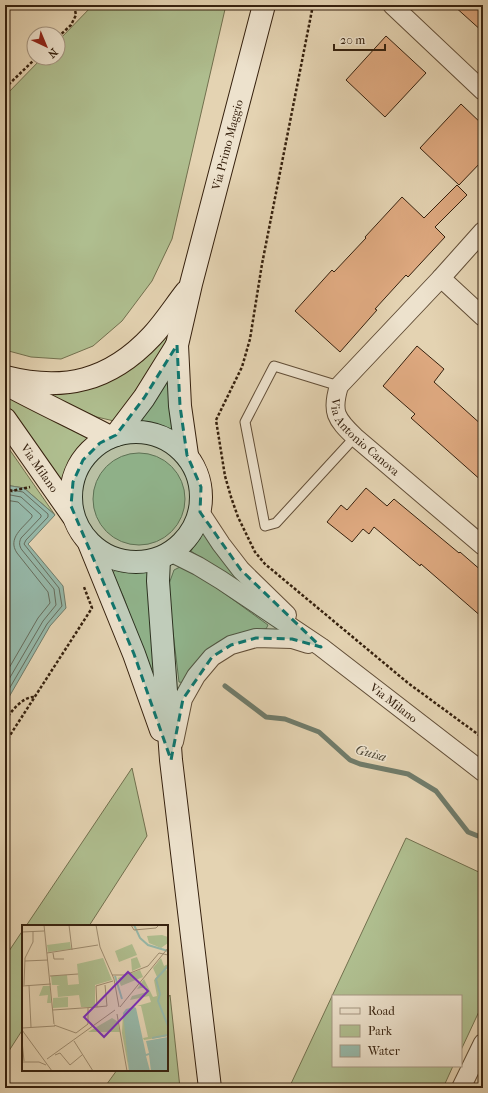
<svg xmlns="http://www.w3.org/2000/svg" width="488" height="1093" font-family="'IM FELL French Canon',serif">
	<style>
		.green { fill: #afbe8f; stroke: #72704e }
		.water { fill: #96b8a9; stroke: #707c6b }
		.lines { fill: none; stroke-linecap: round; stroke-linejoin: round }
		.shore { stroke: #666c5c; stroke-width: 1 }
		.stream { stroke: #707c6b; stroke-width: 5 }
		.building { fill: #dea980; stroke: #36210e }
		.lane-casing { stroke: #624e37; stroke-width: 11 }
		.street-casing { stroke: #624e37; stroke-width: 20 }
		.secondary-casing { stroke: #36210e; stroke-width: 24 }
		.path { stroke: #36210e; stroke-width: 2.5; stroke-dasharray: 3 2; stroke-linecap: butt }
		.lane { stroke: #ede2cd; stroke-width: 9 }
		.street { stroke: #ede2cd; stroke-width: 18 }
		.secondary { stroke: #ede2cd; stroke-width: 22 }
		.marked { fill: #0f766e; fill-opacity: 0.2; stroke: #0f766e; stroke-width: 3; stroke-dasharray: 8 5; stroke-linejoin: round }
		.labels { text-anchor: middle; dominant-baseline: central; stroke-width: 3; stroke-linejoin: round; paint-order: stroke }
		.street-label { font-size: 12px; fill: #36210e; stroke: #ede2cd }
		.water-label { font-size: 13px; font-style: italic; fill: #4e4735; stroke: #ede2cd }
		.inset-river { fill: none; stroke: #96b8a9; stroke-width: 2 }
		.inset-road { fill: none; stroke: #9e8c70; stroke-width: 1 }
		.view { fill: #7b2cbf; fill-opacity: 0.15; stroke: #7b2cbf; stroke-width: 2 }
		.inset-edge { fill: none; stroke: #36210e; stroke-width: 2 }
	</style>
	<rect width="100%" height="100%" fill="#e4d3b2"/>
	<filter id="stains"><feTurbulence type="fractalNoise" baseFrequency=".005" numOctaves="4"/><feColorMatrix values="0 0 0 0 .2 0 0 0 0 .09 0 0 0 0 .02 0 0 0 .5 -.17"/></filter>
	<radialGradient id="worn" r=".72"><stop offset=".6" stop-color="#630" stop-opacity="0"/><stop offset="1" stop-color="#630" stop-opacity=".3"/></radialGradient>
	<path class="green" d="M93,5H226L172,239L152,281L122,321L93,346L61,359L31,357L5,350V96L42,58H58V41Z
		M169,333L162,353L114,421L97,417L49,397L50,394Z
		M168,371L178,435L157,427L136,425Z
		M5,390L98,437L86,446L75,460L67,475L66,491L5,408Z
		M5,443L55,515L24,488L5,485Z
		M93 499a46 46 0 1 1 92 0a46 46 0 1 1-92 0Z
		M204,530L253,594L191,551Z
		M180,567L191,571L217,588L268,625L266,629L240,633L218,642L205,652L190,669L185,683L179,682L170,607L169,584L174,570Z
		M118,569L129,572L150,571L156,654L154,682L124,598L113,573L115,570Z
		M132,768L147,836L89,926H26Z
		M406,838L483,874V1003L461,1050V996H333V1066H453L443,1088H289Z
		M23,930V1029L5,1057V957Z
		M170,995L180,1088H104L117,1070H167V999Z"/>
	<path class="water" d="M5,485L24,488L55,515L28,544L63,586L66,608L50,626L5,704Z"/>
	<g class="lines">
		<path class="shore" d="M5,489L23,492L48,514V517L26,540L24,544L59,588L62,606L47,624L5,696
			M5,494L21,497L41,515V517L21,538C19,542 19,546 22,550L54,589L56,605L43,621L5,686
			M5,500L18,502L32,515V517C23,528 7,538 17,553L48,592L50,603L38,618L5,675"/>
		<path class="stream" d="M225,686L266,717L285,719L319,732L350,760L360,764L408,774L436,791L468,832L483,838"/>
	</g>
	<path class="building" d="M453,5H483V32Z
		M386,36L426,73L385,117L346,80Z
		M461,104L483,125V160L459,185L420,148Z
		M457,185L467,195L435,227L445,237L408,277L406,275L375,309L377,310L340,352L295,311L332,270L334,272L366,238L365,237L402,197L424,218Z
		M417,346L444,369L434,382L483,426V482L411,418L415,414L383,386Z
		M366,488L387,506L394,499L459,553L460,552L483,572V618L421,564L420,566L374,527L369,534L363,529L352,542L327,522L341,505L347,510Z"/>
	<g class="lines">
		<defs>
			<path id="lane" d="M339,386L274,366L245,422L265,526L276,523L355,437"/>
			<g id="street">
				<path d="M392,5L483,91"/>
				<path d="M483,231L441,278L483,317"/>
				<path id="s1" d="M441,278L339,386C331,412 336,419 355,437L483,546"/>
				<path d="M200,512L221,544L241,570L287,615"/>
				<path id="s2" d="M172,553L198,566L221,580L321,647L483,772"/>
				<path d="M174,742L183,699L196,676L212,657L231,645L256,638L292,639L308,644"/>
				<path d="M461,1088L483,1043"/>
			</g>
			<g id="secondary">
				<path d="M5,377C64,392 110,381 152,336C165,322 175,306 186,292"/>
				<path d="M6,384C41,403 76,419 110,437"/>
				<path id="s3" d="M5,419L73,516"/>
				<circle cx="136" cy="497" r="65"/>
				<path d="M116,435L144,398L177,345"/>
				<path id="s4" d="M187,455L180,406L177,345L191,284L264,5"/>
				<path d="M89,543L134,654L161,730"/>
				<path d="M159,559L158,581L171,760L210,1088"/>
			</g>
		</defs>
		<use href="#lane" class="lane-casing"/>
		<use href="#street" class="street-casing"/>
		<use href="#secondary" class="secondary-casing"/>
		<path class="path" d="M313,5L262,264L250,339L242,367L216,420L225,476L231,497L238,517L255,552L265,564L408,683L483,738
			M58,37L71,25L76,15L74,5
			M5,88L36,58
			M5,488L12,491L30,487
			M5,720C12,711 22,697 34,697
			M5,743L92,608L84,587"/>
		<use href="#lane" class="lane"/>
		<use href="#street" class="street"/>
		<use href="#secondary" class="secondary"/>
	</g>
	<path class="marked" d="M177,345L180,406L187,455L201,487L200,512L241,570L321,647L292,639L256,638L231,645L212,657L183,699L171,760L134,654L71,506L73,482L83,460L100,443L116,435L144,398Z"/>
	<g class="labels">
		<g class="street-label">
			<text stroke="none"><textPath href="#s4" startOffset="317">Via Primo Maggio</textPath></text>
			<text stroke="none"><textPath href="#s1" startOffset="212">Via Antonio Canova</textPath></text>
			<text stroke="none"><textPath href="#s3" startOffset="60">Via Milano</textPath></text>
			<text stroke="none"><textPath href="#s2" startOffset="268">Via Milano</textPath></text>
		</g>
		<g class="water-label">
			<text transform="translate(371 753) rotate(16)">Guisa</text>
		</g>
	</g>
	<g transform="translate(22 925)">
		<rect width="146" height="146" fill="#e4d3b2"/>
		<path d="M140,10L146,12V18L139,23L127,18L125,11ZM48,17L49,24L26,27L25,20ZM110,19L115,30L97,37L93,26ZM115,32L119,42L110,46L109,34ZM81,33L90,55L73,60V82H59L57,70L36,72L35,61L38,60H30L29,51L45,50L46,60L57,59L55,39ZM139,33L142,41L146,39L144,45L146,46V111L122,115L121,113L126,112L119,81H115L129,77L127,71L108,75L110,71L125,67L124,62L115,64L122,54L131,72L135,71L132,55L135,52L131,43ZM118,45L121,52L99,61L96,53ZM21,61H28L29,78H25L26,70L17,71ZM46,72V82L31,83V73ZM101,88L104,105L107,146L100,108ZM90,93L95,96L98,107H66Z" fill="#afbe8f"/>
		<path d="M112,82L114,83L124,129L127,128L124,116L146,112V146H129L127,130L124,131L128,146H107L101,88L104,84Z" fill="#96b8a9"/>
		<path class="inset-river" d="M112,0L118,13L126,20L146,26M146,41L134,54L138,69L136,76L146,101M93,51L100,74M130,113L146,110"/>
		<path class="inset-road" d="M22,0L32,99M47,0L50,25M74,0L78,22L92,54L97,82M109,0L112,5L134,3L137,0M0,7L22,6M25,28L76,20M31,28L32,34H42M3,36L26,35M90,50H103L126,41L137,28L146,30M28,51L56,49M2,60L3,33L11,17V7M7,60L9,102M0,61L29,59M75,82L85,81L83,60M98,82L146,23M31,85L75,82L74,61L91,56M95,89L105,146M32,100L54,108L66,99V83M0,103L33,101M0,105L30,146M0,116L2,136M52,116L71,146M33,130L38,128L48,140L60,130M25,134L93,85M0,137H17L24,140"/>
		<path class="view" d="M106,47L126,66L82,112L62,92Z"/>
		<rect width="146" height="146" class="inset-edge"/>
	</g>
	<rect width="488" height="1093" fill="none" stroke="#e4d3b2" stroke-width="20"/>
	<rect x="6" y="6" width="476" height="1081" fill="none" stroke="#36210e" stroke-width="2"/>
	<rect x="10" y="10" width="468" height="1073" fill="none" stroke="#36210e"/>
	<rect x="332" y="995" width="130" height="72" fill="#ede2cd" stroke="#a49581"/>
	<rect x="340" y="1008" width="20" height="6" fill="#ede2cd" stroke="#a49581"/>
	<text x="368" y="1015" font-size="12" fill="#36210e">Road</text>
	<rect x="340" y="1025" width="20" height="12" fill="#afbe8f" stroke="#a49581"/>
	<text x="368" y="1035" font-size="12" fill="#36210e">Park</text>
	<rect x="340" y="1045" width="20" height="12" fill="#96b8a9" stroke="#a49581"/>
	<text x="368" y="1055" font-size="12" fill="#36210e">Water</text>
	<g transform="translate(46 46) rotate(136)"><circle r="19" fill="#ede2cd" stroke="#a49581"/>
	<path d="M0-3L7 15L0 10L-7 15Z" fill="#8f2418"/>
	<text y="-6" font-size="11" font-weight="bold" text-anchor="middle" fill="#36210e">N</text>
	</g>
	<path d="M334 44v6h51v-6" fill="none" stroke="#36210e" stroke-width="2"/>
	<text x="340" y="44" font-size="12" fill="#36210e" stroke="#ede2cd" stroke-width="3" paint-order="stroke">20 m</text>
	<rect width="100%" height="100%" filter="url(#stains)"/>
	<rect width="100%" height="100%" fill="url(#worn)"/>
</svg>
